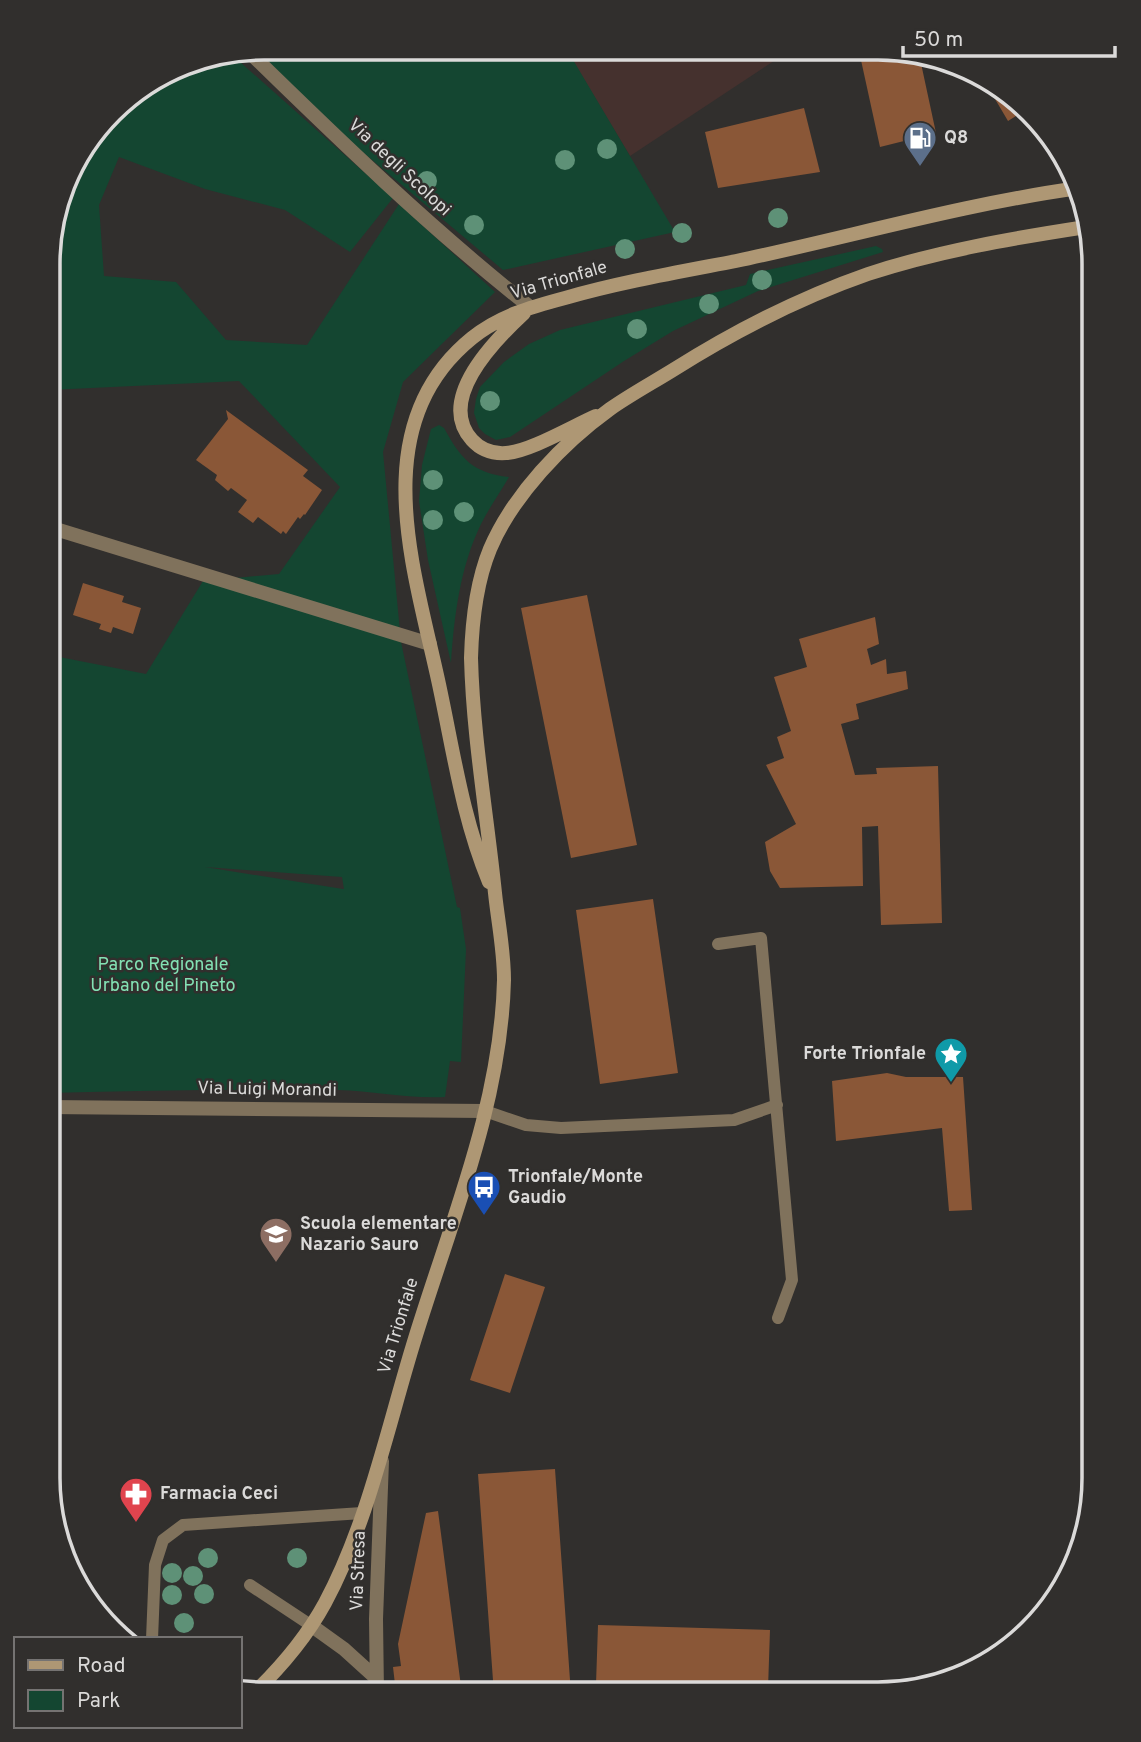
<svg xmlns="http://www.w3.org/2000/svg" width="1141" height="1742" font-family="Overpass,sans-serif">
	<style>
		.medical { fill: #45312e }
		.green { fill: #144631; fill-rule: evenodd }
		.building { fill: #8a5737 }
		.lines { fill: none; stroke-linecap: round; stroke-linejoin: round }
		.lane { stroke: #80725c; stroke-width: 12 }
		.street { stroke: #80725c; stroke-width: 14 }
		.secondary { stroke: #ae9774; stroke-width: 14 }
		.tree { fill: #5e9177 }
		.labels { text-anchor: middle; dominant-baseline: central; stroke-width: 5; stroke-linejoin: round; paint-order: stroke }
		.poi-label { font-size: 18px; font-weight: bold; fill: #dbdad9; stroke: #312f2d; text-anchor: start }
		.street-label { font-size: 18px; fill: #dbdad9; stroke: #312f2d }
		.park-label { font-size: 18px; fill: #83e1b4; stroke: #312f2d }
		.rim { fill: none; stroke: #dbdad9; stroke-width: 3.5 }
	</style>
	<rect width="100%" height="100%" fill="#312f2d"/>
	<path class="medical" d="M565,48L792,49L630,156Z"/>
	<path class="green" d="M264,47L566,48L675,232L503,270L340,133L255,49Z
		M230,53L393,198L350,252L285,210L205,189L119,157L99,205L104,276L176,282L226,340L307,345L399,204L495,292L403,382L383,452L401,642L457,907L460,908L466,949L461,1062L450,1061L445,1097C409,1099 374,1091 338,1090C241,1089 145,1090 48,1093L49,655L146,674L203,581L279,574L340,487L239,381L49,390V235L76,156L120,103L149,90L194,59ZM205,867L342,877L344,889H343Z
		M876,246L882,249L883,252L758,291L673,331L624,361L510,437L496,440L485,434L479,428L474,413L476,399L480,387L504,362L529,344L560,330L746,285L750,274Z
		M439,425L444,428C461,459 473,473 509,477C500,493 489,508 481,524C460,567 454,617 451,663L428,560L419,501L422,465L431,429Z"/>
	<path class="building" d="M865,49H906L919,54L936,133L880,147L859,51Z
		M985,82L1009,92L1024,111L1008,121Z
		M804,108L820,172L718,188L705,132Z
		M226,410L308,470L303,476L322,490L305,515L304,514L300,519L298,517L286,534L283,531L281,534L258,517L253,523L238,512L247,500L231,488L228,491L215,480L217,475L196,460L228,419Z
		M83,583L124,596L122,602L141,608L133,634L113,627L111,633L99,629L101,624L73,615Z
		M587,595L637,845L571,858L521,608Z
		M875,617L879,644L867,649L871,665L886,659L887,674L906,671L908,689L856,704L859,719L841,724L855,775L877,774L876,768L938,766L942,923L881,925L878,826L862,827L863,886L780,888L770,871L765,842L796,824L766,765L784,758L777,737L791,731L774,677L807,667L799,639Z
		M653,899L678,1073L600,1084L576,910Z
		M887,1073L906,1077H963L972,1210L949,1211L942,1128L836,1141L832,1081Z
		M505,1274L545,1287L510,1393L470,1380Z
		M555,1469L571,1694H494L478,1474Z
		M438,1511L462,1694L396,1693L393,1667L401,1666L398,1644L426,1513Z
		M598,1625L770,1630L768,1689L596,1684Z"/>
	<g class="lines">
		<path class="lane" d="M718,944L761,938L792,1280L778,1318
			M485,1111L526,1125L561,1128L734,1120L777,1105
			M250,1585L312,1626
			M152,1639L155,1565L163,1540L183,1525L362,1513"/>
		<path class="street" d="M247,50C338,139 430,228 530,307
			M49,527L430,644
			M48,1107L485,1111
			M312,1626L344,1649L376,1678
			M377,1693L376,1619L382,1461"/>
		<path class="secondary" d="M524,313C496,339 435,399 472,440C481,450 492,454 506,453C529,452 573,426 596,416
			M489,882C463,819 454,755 440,689C416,574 362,427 472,338C499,316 531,307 565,298C621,282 679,272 736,261C850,237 963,204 1079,188
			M254,1693C282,1666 306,1638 325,1603C367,1525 387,1430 413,1345C449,1226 501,1106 504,980C504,950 498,922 495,893C487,815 473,736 471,658C472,622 476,583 490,549C513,495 563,443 610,409C630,395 652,383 673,370C735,331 799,298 868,274C938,251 1014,238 1086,227"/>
	</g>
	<g class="tree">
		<circle cx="607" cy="149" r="10"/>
		<circle cx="565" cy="160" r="10"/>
		<circle cx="427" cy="181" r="10"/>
		<circle cx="778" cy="218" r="10"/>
		<circle cx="474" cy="225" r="10"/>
		<circle cx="682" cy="233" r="10"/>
		<circle cx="625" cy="249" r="10"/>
		<circle cx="762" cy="280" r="10"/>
		<circle cx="709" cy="304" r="10"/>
		<circle cx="637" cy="329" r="10"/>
		<circle cx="490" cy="401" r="10"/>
		<circle cx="433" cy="480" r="10"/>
		<circle cx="464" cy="512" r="10"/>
		<circle cx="433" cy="520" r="10"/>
		<circle cx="208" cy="1558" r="10"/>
		<circle cx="297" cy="1558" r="10"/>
		<circle cx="172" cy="1573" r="10"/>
		<circle cx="193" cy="1576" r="10"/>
		<circle cx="204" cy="1594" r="10"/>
		<circle cx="172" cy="1595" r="10"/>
		<circle cx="184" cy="1623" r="10"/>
	</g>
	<defs>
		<symbol id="fuel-pin" viewBox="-11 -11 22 30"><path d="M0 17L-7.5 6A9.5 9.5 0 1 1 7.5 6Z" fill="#5c6f8a" stroke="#312f2d"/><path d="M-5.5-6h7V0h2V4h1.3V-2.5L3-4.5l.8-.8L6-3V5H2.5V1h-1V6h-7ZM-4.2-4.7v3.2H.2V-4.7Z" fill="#fff"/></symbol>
		<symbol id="sight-pin" viewBox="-11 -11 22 30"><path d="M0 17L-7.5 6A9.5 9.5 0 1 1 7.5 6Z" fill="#0f9aa8" stroke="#312f2d"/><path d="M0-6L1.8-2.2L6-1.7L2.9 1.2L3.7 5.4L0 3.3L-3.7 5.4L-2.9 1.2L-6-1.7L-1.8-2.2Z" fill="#fff"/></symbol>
		<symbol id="bus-pin" viewBox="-11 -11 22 30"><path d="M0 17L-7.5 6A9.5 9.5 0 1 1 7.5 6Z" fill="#1a4fb4" stroke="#312f2d"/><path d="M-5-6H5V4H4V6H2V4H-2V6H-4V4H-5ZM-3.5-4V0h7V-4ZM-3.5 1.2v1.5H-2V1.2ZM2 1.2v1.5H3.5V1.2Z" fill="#fff"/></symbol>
		<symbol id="school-pin" viewBox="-11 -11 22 30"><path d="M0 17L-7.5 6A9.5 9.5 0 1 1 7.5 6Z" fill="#8d6e63" stroke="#312f2d"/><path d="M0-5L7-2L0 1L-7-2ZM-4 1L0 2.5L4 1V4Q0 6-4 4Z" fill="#fff"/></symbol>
		<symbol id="pharmacy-pin" viewBox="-11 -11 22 30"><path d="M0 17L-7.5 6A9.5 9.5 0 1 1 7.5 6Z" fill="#e0444e" stroke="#312f2d"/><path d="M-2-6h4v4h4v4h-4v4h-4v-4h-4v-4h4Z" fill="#fff"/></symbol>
	</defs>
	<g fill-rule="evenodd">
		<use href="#fuel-pin" x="901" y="119" width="38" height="52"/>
		<use href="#sight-pin" x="932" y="1035" width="38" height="52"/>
		<use href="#bus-pin" x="465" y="1168" width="38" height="52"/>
		<use href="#school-pin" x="257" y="1215" width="38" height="52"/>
		<use href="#pharmacy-pin" x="117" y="1475" width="38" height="52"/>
	</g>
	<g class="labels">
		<g class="poi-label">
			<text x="944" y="138">Q8</text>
			<text x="926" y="1054" text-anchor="end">Forte Trionfale</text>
			<text x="508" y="1177">Trionfale/Monte<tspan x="508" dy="21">Gaudio</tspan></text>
			<text x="300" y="1224">Scuola elementare<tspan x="300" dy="21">Nazario Sauro</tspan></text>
			<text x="160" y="1494">Farmacia Ceci</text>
		</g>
		<g class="street-label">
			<text transform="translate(399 168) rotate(43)">Via degli Scolopi</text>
			<text transform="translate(559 281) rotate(-16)">Via Trionfale</text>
			<text transform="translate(267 1090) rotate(1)">Via Luigi Morandi</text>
			<text transform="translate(399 1326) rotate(-73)">Via Trionfale</text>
			<text transform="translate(359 1571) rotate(-88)">Via Stresa</text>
		</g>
		<g class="park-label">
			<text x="163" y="965">Parco Regionale<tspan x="163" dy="21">Urbano del Pineto</tspan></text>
		</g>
	</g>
	<path d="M0 0H1141V1742H0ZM264 60H878A204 204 0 0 1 1082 264V1478A204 204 0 0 1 878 1682H264A204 204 0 0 1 60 1478V264A204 204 0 0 1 264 60Z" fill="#312f2d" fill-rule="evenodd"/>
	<path class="rim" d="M264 60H878A204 204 0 0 1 1082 264V1478A204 204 0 0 1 878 1682H264A204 204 0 0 1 60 1478V264A204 204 0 0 1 264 60Z"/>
	<rect x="14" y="1637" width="228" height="91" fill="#312f2d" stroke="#757372" stroke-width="2"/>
	<rect x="28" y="1660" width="35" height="10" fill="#ae9774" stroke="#757372" stroke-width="2"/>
	<text x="77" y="1672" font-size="21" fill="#dbdad9">Road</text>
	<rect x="28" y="1690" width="35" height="21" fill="#144631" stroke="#757372" stroke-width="2"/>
	<text x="77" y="1707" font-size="21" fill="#dbdad9">Park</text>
	<path d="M903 46v10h212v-10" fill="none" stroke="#dbdad9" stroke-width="3.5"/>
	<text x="914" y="46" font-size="21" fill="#dbdad9" stroke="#312f2d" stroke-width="5" paint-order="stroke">50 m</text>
</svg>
